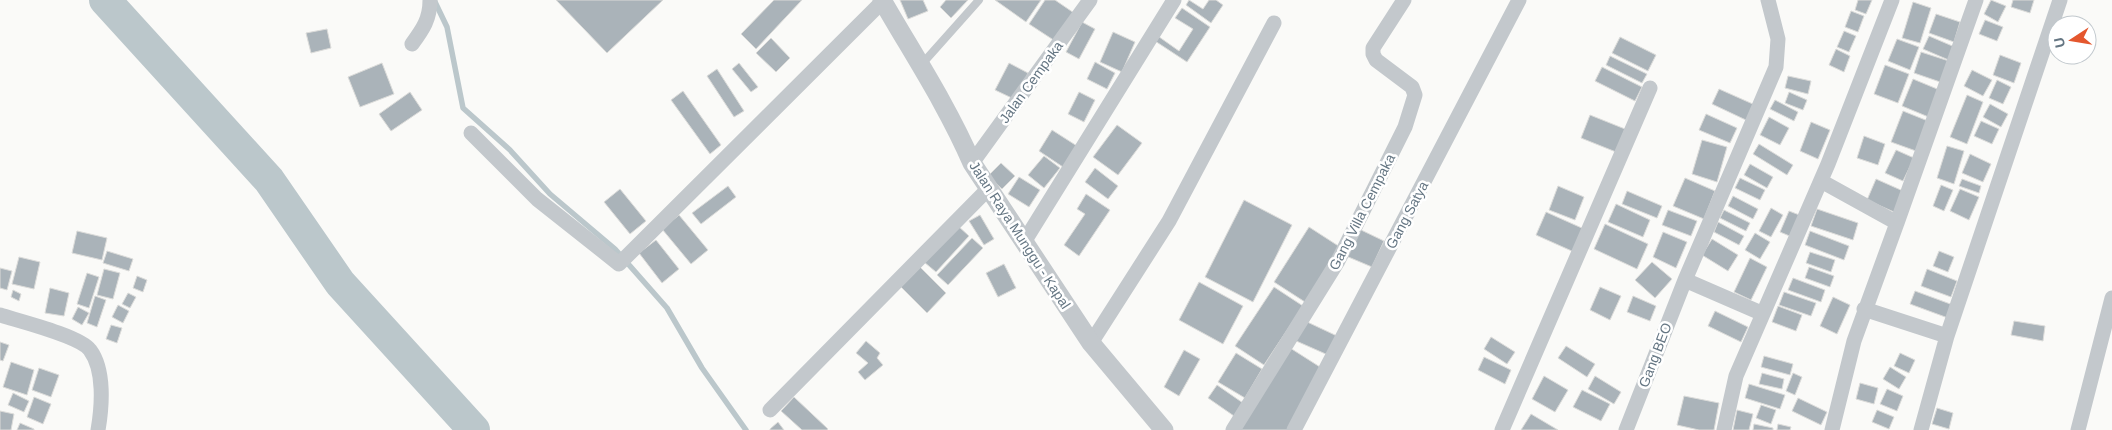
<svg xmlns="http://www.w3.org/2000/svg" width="2112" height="430" font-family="Arial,sans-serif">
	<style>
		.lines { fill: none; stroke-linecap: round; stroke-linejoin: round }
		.stream { stroke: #bbc7cb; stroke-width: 5.5 }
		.river { stroke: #bbc7cb; stroke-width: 32 }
		.building { fill: #aab3b9; stroke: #dcdcda }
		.service { stroke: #c3c8cc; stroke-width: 8 }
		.minor { stroke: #c3c8cc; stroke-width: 15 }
		.tertiary { stroke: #c3c8cc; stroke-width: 19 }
		.labels { text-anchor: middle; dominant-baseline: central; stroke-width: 5; stroke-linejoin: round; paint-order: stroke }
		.street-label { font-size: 14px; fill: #657683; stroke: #fff }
	</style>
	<rect width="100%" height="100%" fill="#fafaf8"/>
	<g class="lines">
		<path class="stream" d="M435,2L447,27L463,108L510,150L550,194L615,249L667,308L702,368L746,430"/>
		<path class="river" d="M105,0L269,180L340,283L474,430"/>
	</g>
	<path class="building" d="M556,0H663L607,53Z
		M774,0H802L756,49L741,34Z
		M900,0H923L928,11L908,19Z
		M946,0H968L951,18L940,7Z
		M995,0H1041L1026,22Z
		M1045,0H1055L1074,13L1055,41L1029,24Z
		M1189,0L1203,9L1209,0H1216L1223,5L1211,23L1186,5Z
		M1858,0H1872L1866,14L1855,10Z
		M1991,0L2006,6L1998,22L1984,14Z
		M2013,0H2034L2030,13L2011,7Z
		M1913,2L1931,8L1920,43L1902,38Z
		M1182,8L1210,27L1187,62L1152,39L1155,34L1179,51L1193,29L1175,18Z
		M1851,11L1864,16L1858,32L1845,27Z
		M1936,14L1960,22L1954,42L1929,33Z
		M1985,20L2003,27L1997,41L1979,34Z
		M1082,22L1095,29L1079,59L1066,52Z
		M327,29L331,48L311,53L306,33Z
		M1844,31L1856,36L1849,52L1837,47Z
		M1113,32L1135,42L1122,72L1100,62Z
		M1929,36L1957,48L1951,61L1923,49Z
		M1620,37L1656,55L1648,71L1612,53Z
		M771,38L790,58L776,72L756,53Z
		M1897,39L1919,47L1910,70L1888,61Z
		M1836,49L1850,56L1844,72L1829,65Z
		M1921,52L1952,62L1946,84L1914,73Z
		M2000,55L2021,63L2014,83L1993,75Z
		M1610,56L1647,74L1642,83L1606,65Z
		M1095,62L1115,73L1107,89L1087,79Z
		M382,63L394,94L360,107L348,77Z
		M739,63L758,87L751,92L732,69Z
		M1009,63L1028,73L1016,100L995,90Z
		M1885,65L1909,74L1898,103L1874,94Z
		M1602,67L1642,87L1635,101L1595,81Z
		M717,69L744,111L734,117L707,76Z
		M1972,70L1992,80L1983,96L1964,86Z
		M1788,76L1811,81L1808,94L1785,88Z
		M1913,79L1942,91L1931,118L1902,106Z
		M1997,80L2011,87L2003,104L1989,98Z
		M1719,89L1755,105L1748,121L1712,104Z
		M683,91L721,145L710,154L671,100Z
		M410,92L422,110L391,131L379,114Z
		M1079,92L1095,100L1084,122L1068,114Z
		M1789,92L1807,100L1803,110L1785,103Z
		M1967,95L1983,102L1967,144L1950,137Z
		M1775,100L1798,112L1794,121L1770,109Z
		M1990,104L2008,114L2001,127L1983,117Z
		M1903,111L1928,121L1916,151L1891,142Z
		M1706,114L1737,128L1730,143L1699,130Z
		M1590,115L1625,129L1616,152L1581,138Z
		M1769,117L1789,128L1780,145L1760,135Z
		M1981,121L1999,129L1992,144L1974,136Z
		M1811,122L1830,130L1818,159L1800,151Z
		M1117,125L1142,143L1118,175L1093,157Z
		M1052,130L1077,146L1063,167L1039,151Z
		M1864,136L1885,144L1878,165L1857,158Z
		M1702,140L1727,147L1717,182L1692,174Z
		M1759,144L1793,165L1787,175L1753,154Z
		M1947,146L1964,151L1954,184L1937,178Z
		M1896,150L1914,158L1903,181L1885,173Z
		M1970,154L1991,164L1983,182L1962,173Z
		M1044,156L1060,168L1044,188L1028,175Z
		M1001,163L1015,176L1002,189L988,176Z
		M1750,164L1773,177L1767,188L1744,175Z
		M1095,168L1118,186L1108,199L1085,182Z
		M1019,177L1040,190L1029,207L1008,194Z
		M1685,178L1715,191L1704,219L1673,206Z
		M1740,178L1765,190L1760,200L1735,188Z
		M1876,179L1903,191L1894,212L1867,200Z
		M1962,179L1981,186L1979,193L1959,186Z
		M1941,185L1953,190L1944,211L1933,206Z
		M728,186L736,197L701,224L692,213Z
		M1558,186L1584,197L1575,220L1549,210Z
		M620,189L646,221L630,234L604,202Z
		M1960,189L1979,197L1969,220L1950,211Z
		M1627,191L1662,206L1657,218L1622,204Z
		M1086,194L1110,210L1079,256L1064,245L1085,214L1077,209Z
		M1733,196L1758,209L1753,219L1728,206Z
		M1244,200L1292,225L1253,302L1205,277Z
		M1616,204L1650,220L1643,237L1608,222Z
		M1771,208L1783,215L1771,237L1759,231Z
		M1817,209L1858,223L1853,240L1811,226Z
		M1668,210L1697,221L1691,236L1662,225Z
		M1724,210L1750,223L1746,231L1720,218Z
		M1789,211L1802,216L1792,237L1780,232Z
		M1546,212L1584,229L1574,252L1536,235Z
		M679,215L708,250L691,264L662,229Z
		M980,215L994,239L984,245L969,221Z
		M1718,222L1744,236L1739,245L1714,232Z
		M1605,224L1648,244L1637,269L1594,249Z
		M957,225L969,236L936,272L924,262Z
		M1309,227L1340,247L1305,302L1274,282Z
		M1359,229L1384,241L1372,267L1346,256Z
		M77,231L107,238L102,260L72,253Z
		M1810,231L1849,246L1844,260L1805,245Z
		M1663,232L1687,242L1676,268L1653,257Z
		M1755,233L1770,242L1760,259L1745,250Z
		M972,238L983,248L948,285L937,275Z
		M1712,239L1738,255L1728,271L1702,255Z
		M656,240L679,269L662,283L639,253Z
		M107,251L133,259L129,271L103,263Z
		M1939,251L1954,257L1948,272L1933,266Z
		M1810,252L1835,260L1831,272L1806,263Z
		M19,257L40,262L34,289L12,284Z
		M1750,258L1767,267L1751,300L1734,292Z
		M1652,262L1672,279L1655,298L1635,280Z
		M1004,264L1016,288L998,297L986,273Z
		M920,267L946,293L927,313L901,287Z
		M1809,267L1834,276L1830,287L1805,278Z
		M0,268L12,271L7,290L0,288Z
		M104,269L120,273L113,299L97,295Z
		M1927,269L1957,281L1951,297L1921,286Z
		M87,273L99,277L89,308L77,304Z
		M137,276L147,280L143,292L133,288Z
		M1793,278L1825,290L1821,302L1788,290Z
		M1199,282L1243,306L1223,344L1179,320Z
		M1274,287L1303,306L1264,365L1235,346Z
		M1600,287L1621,296L1610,320L1590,310Z
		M50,288L69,293L64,316L45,313Z
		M13,290L21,294L19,301L11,297Z
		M1915,291L1953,305L1948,318L1910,304Z
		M1784,292L1816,303L1811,316L1779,305Z
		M128,293L136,297L130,308L122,304Z
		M95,296L106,300L97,327L87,323Z
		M1633,296L1656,306L1650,321L1627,312Z
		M1833,297L1850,305L1837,334L1820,326Z
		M118,305L129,311L123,323L112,317Z
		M1778,306L1802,315L1796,331L1772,322Z
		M78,307L89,313L82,325L72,319Z
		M1715,311L1748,327L1741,342L1708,326Z
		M1303,320L1337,336L1328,355L1294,340Z
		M2014,321L2045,326L2043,341L2011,335Z
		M111,325L122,328L117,343L106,339Z
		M1491,337L1515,352L1507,364L1484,349Z
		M866,341L880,353L877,358L883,365L865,380L858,372L868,363L856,353Z
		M0,342L9,345L3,361L0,360Z
		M1287,346L1320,367L1290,430H1237Z
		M1566,346L1595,364L1587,377L1558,358Z
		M1184,350L1200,359L1179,396L1164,387Z
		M1236,353L1262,369L1245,398L1218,382Z
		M1900,353L1915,360L1909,373L1894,366Z
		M1764,356L1793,364L1790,375L1761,367Z
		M1484,357L1511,370L1505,384L1478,370Z
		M11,362L34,370L27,395L3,387Z
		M1890,367L1906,377L1899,389L1883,379Z
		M39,368L59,375L51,397L32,390Z
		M1762,373L1784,379L1782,389L1759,384Z
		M1793,373L1802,377L1795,395L1786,391Z
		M1544,376L1568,390L1555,412L1532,399Z
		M1595,376L1621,392L1614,404L1588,389Z
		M1860,383L1878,388L1874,404L1856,399Z
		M1749,384L1785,395L1780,409L1745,398Z
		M1217,385L1243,403L1234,416L1208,398Z
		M1887,389L1903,396L1897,411L1880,404Z
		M1582,390L1610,404L1601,421L1573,407Z
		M13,393L29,401L24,412L8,405Z
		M1684,396L1719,403L1714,430H1699L1677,425Z
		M34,397L51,404L43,424L27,417Z
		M794,397L828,429L827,430H802L781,411Z
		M1798,398L1827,412L1821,425L1792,411Z
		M1761,405L1776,410L1771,424L1756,418Z
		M1937,408L1953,413L1949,429L1932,424Z
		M1737,410L1753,414L1749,430H1733Z
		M1877,410L1894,417L1889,429L1872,422Z
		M0,411L14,414L11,430H0Z
		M1531,414L1558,430H1521Z
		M778,422L784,430H770V429Z
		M20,423L34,429V430H17Z
		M1754,424L1773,428V430H1753Z
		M1778,424L1791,427L1790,430H1777Z"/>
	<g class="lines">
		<path class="service" d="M922,64L979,0"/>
		<path class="minor" d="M412,44C423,29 430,19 430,0
			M471,133L537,199L619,264L883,1
			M972,163L1090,0
			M1821,181L1897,223L1976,0
			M1024,242L1174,0
			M1864,309L1947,336L1921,430
			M1761,313L1685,280L1776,67L1778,39L1768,0
			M0,315C19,321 80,336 90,350C105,370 102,407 98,430
			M1947,336L2060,0
			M1091,343L1169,221L1274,23
			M770,410L989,188
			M1233,430L1338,261L1405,127L1415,95L1412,87L1376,60L1373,54V48L1404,0
			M1294,430L1519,0
			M1502,430L1650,88
			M1626,430L1685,280
			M1724,430L1736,376L1828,164L1892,0
			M1832,430L1854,341L1897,223
			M2078,430L2112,298"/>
		<path class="tertiary" d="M882,0C913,54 947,105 972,163L1091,343L1164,430"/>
	</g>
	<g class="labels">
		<g class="street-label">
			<text transform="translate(1031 82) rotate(-54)">Jalan Cempaka</text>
			<text transform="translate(1362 212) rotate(-63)">Gang Villa Cempaka</text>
			<text transform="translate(1407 215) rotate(-62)">Gang Satya</text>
			<text transform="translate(1020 235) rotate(57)">Jalan Raya Munggu - Kapal</text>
			<text transform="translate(1655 355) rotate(-69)">Gang BEO</text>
		</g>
	</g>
	<g transform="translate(2072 40) rotate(258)"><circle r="24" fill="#ffffff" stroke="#c1c8cd"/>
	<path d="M0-4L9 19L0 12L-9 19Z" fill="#e4572e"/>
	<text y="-8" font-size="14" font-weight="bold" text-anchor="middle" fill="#657683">U</text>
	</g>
</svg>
